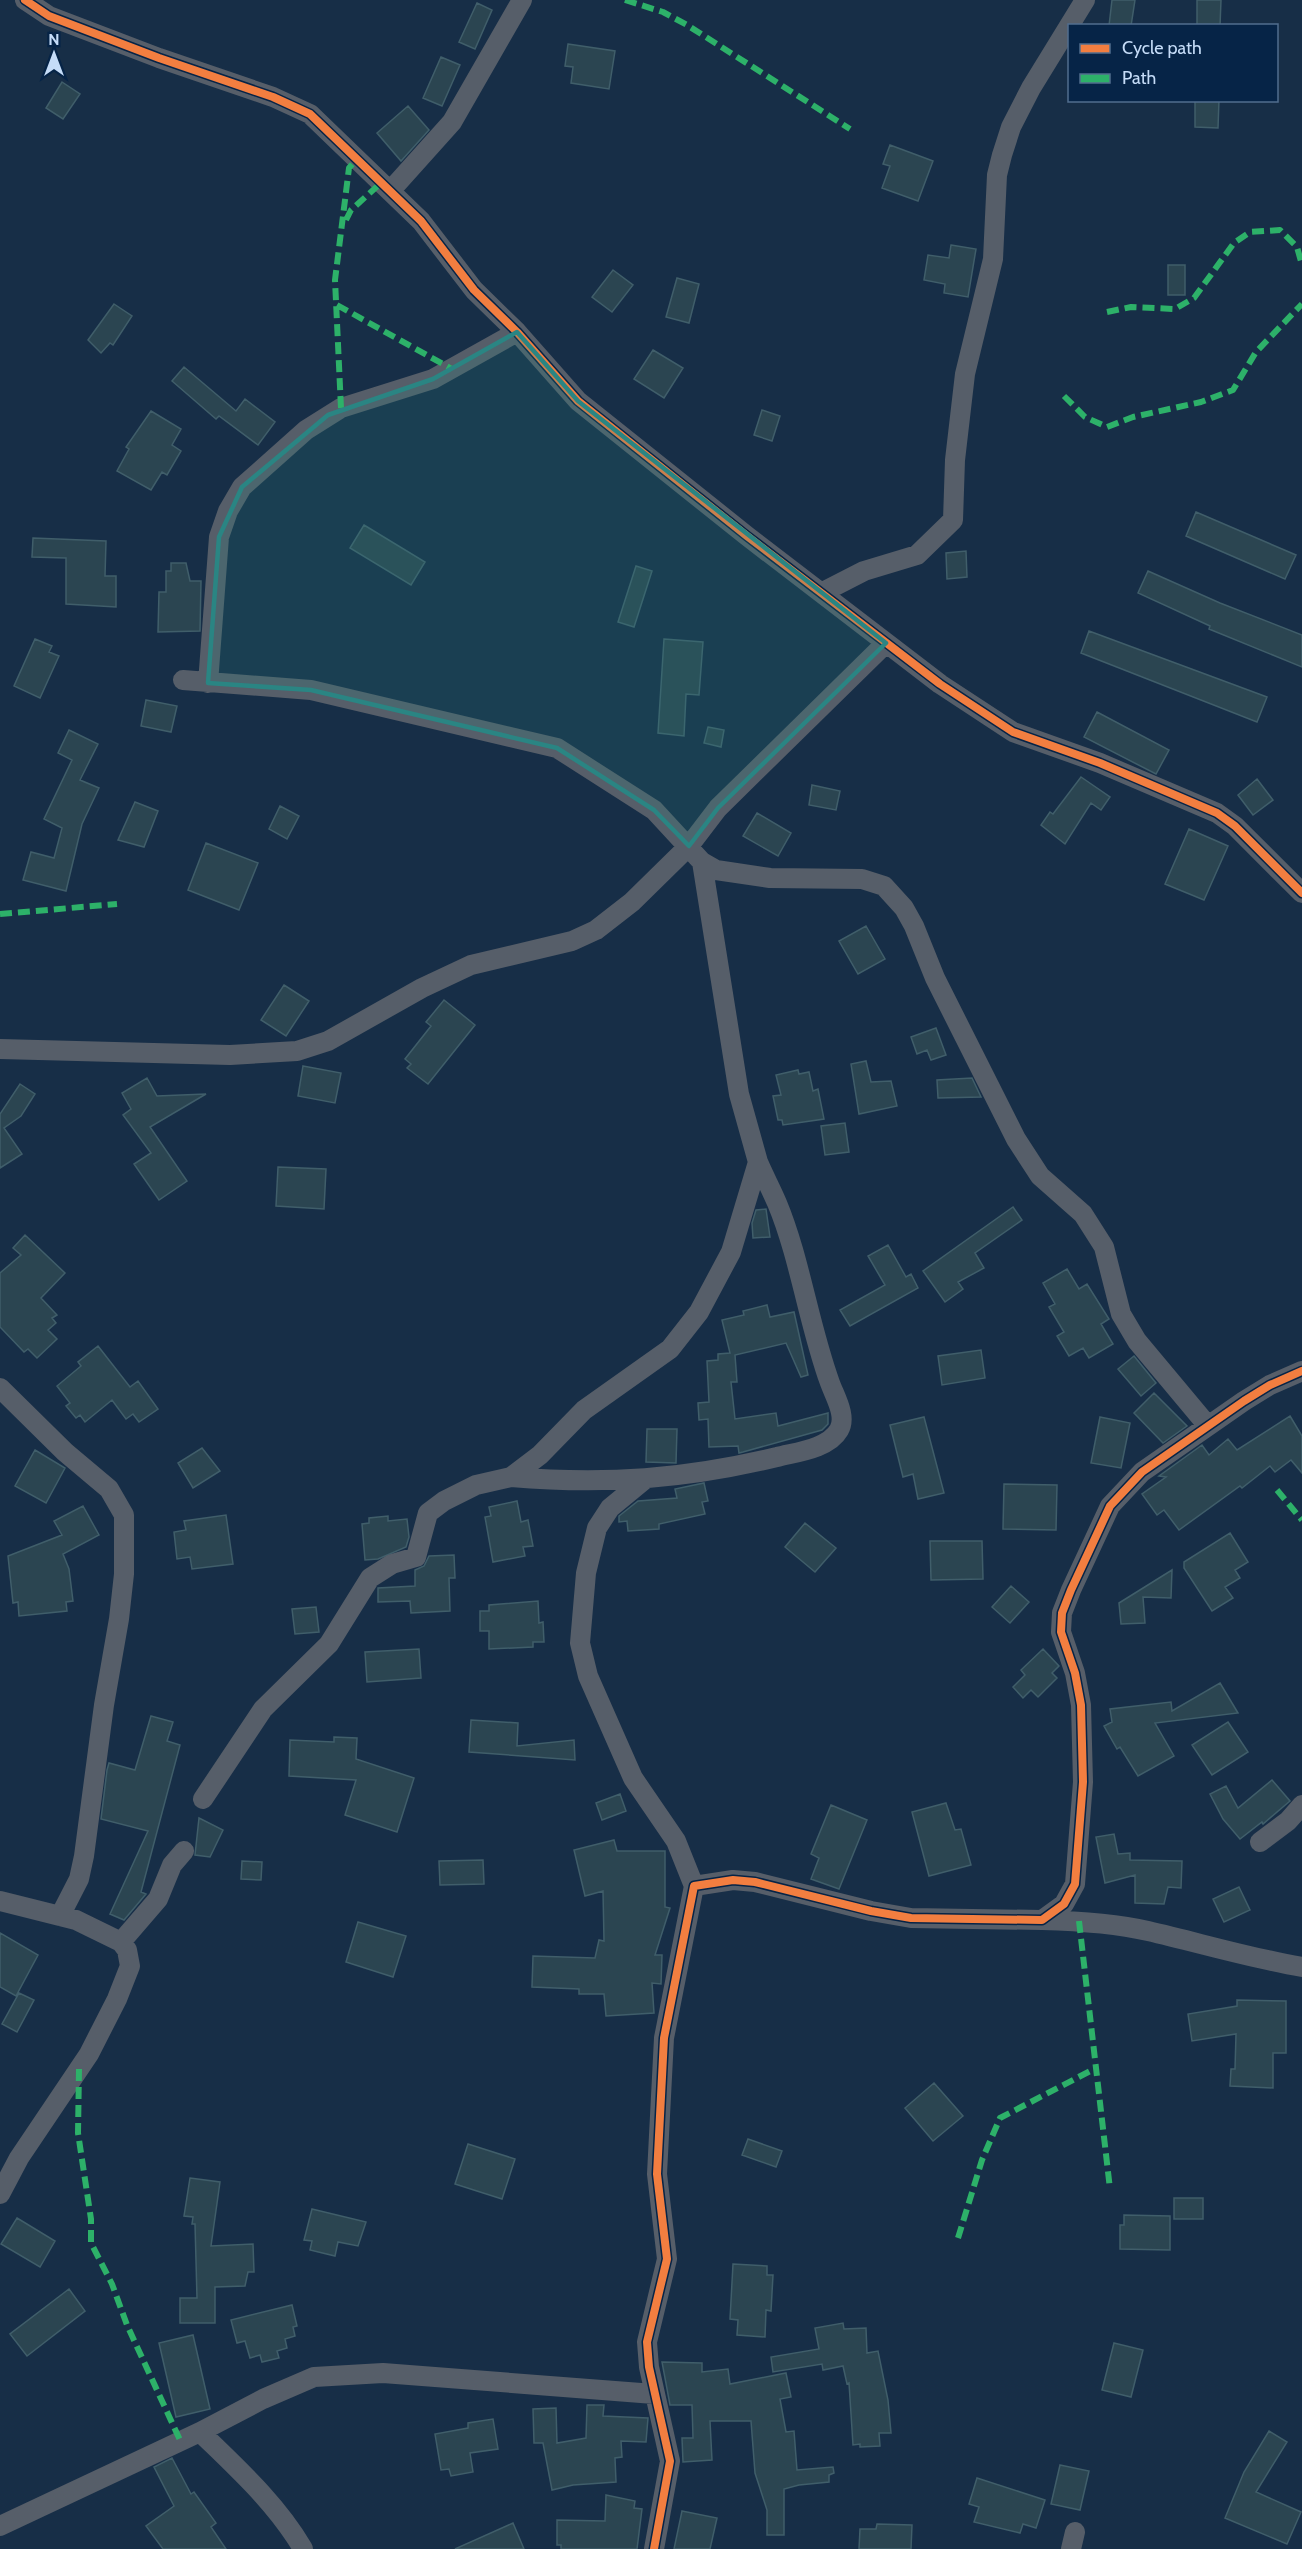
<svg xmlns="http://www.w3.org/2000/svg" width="1302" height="2549" font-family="Cabin,sans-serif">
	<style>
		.building { fill: #2b4551; stroke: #405e6a; stroke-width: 1.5 }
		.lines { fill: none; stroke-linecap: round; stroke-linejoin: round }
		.minor { stroke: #565e69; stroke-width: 20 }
		.quiet { stroke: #2db169; stroke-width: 6; stroke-dasharray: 12 6; stroke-linecap: butt }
		.cycleway-casing { stroke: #062447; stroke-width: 11 }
		.cycleway { stroke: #f27e40; stroke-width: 8 }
		.marked { fill: #2a8583; fill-opacity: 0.2; stroke: #2a8583; stroke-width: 4.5; stroke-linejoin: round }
	</style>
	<rect width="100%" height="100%" fill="#172e47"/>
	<path class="building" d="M1112,0H1135L1131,26H1109Z
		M1197,0H1221L1220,26H1197Z
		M477,3L492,10L475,49L459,42Z
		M568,44L615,51L609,89L571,83L573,67L565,66Z
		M441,57L460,65L442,106L423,98Z
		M62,82L80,94L63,119L46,108Z
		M1195,100H1219L1218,128L1195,127Z
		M408,106L429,130L401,161L377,133Z
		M890,145L933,161L918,201L882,188L890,166L883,164Z
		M951,245L976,249L968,297L944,293L945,284L924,280L928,255L949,258Z
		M1168,265H1185V295H1168Z
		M613,270L633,285L612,312L592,297Z
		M677,278L699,284L689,323L666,317Z
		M114,304L132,316L113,345L110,343L101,353L88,340Z
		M653,350L683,368L664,398L634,379Z
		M184,367L236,411L245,399L275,422L258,445L219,416L216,419L172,381Z
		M762,410L780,416L772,441L754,435Z
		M151,411L181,429L172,445L181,451L167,475L162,472L151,490L117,471L129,449L126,447Z
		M1196,512L1296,555L1285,579L1186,536Z
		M364,525L425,562L411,585L350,548Z
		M33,538L106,541L105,576H116V607L66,604V558L32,557Z
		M966,551L967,577L947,579L946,553Z
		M171,563H186L190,581H201L200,631L158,632L159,592H166V571H171Z
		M636,566L652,571L634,627L618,622Z
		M1148,571L1220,603L1302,635V667L1209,629L1210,626L1138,593Z
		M1089,631L1267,697L1257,722L1081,653Z
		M35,639L52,646L49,652L59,656L40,698L14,686Z
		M664,639L703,642L699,695L686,694L684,736L658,733Z
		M146,700L177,706L171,732L141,726Z
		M1097,712L1169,750L1156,774L1084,737Z
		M708,727L724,730L721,747L704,743Z
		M69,730L98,744L80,780L99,788L82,824L66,891L23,880L31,852L54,858L62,828L44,819L72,760L58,753Z
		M1081,777L1110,797L1101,810L1091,803L1065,844L1041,825L1050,812L1053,814Z
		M1257,779L1273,800L1253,815L1238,795Z
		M812,785L840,791L836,810L809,805Z
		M135,802L158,811L144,847L118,840Z
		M280,806L299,816L287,839L269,829Z
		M757,813L791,833L778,856L743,836Z
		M1189,829L1228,846L1204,900L1165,884Z
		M206,843L258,863L239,910L188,890Z
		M866,926L885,959L858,974L839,941Z
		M284,985L309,1001L286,1036L261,1020Z
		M444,1000L475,1025L428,1084L407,1068L411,1064L405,1059L431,1026L426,1022Z
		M936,1028L946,1055L931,1060L927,1050L917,1054L911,1037Z
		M866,1061L871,1082L891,1081L897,1106L859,1114L851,1064Z
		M303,1066L341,1073L335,1103L298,1096Z
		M798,1070L799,1074L809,1072L813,1091L818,1089L824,1119L783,1125L782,1120H778L773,1096L781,1095L776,1075Z
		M147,1078L157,1096L206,1094L150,1127L187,1181L159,1200L134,1164L151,1153L123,1115L131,1109L122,1093Z
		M972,1078L981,1097L938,1098L937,1080Z
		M20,1084L35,1094L21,1116L4,1128L22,1154L0,1168V1114Z
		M845,1123L849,1152L825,1155L821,1126Z
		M278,1167L326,1169L324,1209L276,1206Z
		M1013,1207L1022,1220L975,1253L984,1268L958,1282L963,1289L945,1302L923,1271Z
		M766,1209L770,1237L753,1238L752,1223L756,1210Z
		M25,1235L65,1273L41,1298L57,1315L52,1318L56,1323L48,1330L57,1339L37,1358L28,1349L24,1352L0,1327V1273L21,1255L13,1248Z
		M888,1245L906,1277L911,1274L918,1288L850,1326L840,1310L885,1285L868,1256Z
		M1067,1269L1079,1289L1087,1284L1109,1319L1101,1324L1113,1344L1089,1358L1083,1348L1069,1356L1057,1336L1064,1332L1049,1307L1055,1304L1043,1283Z
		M767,1305L770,1317L794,1312L808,1375L801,1377L786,1343L735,1355L737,1382H731L735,1419L776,1413L778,1426L828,1413V1424L822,1430L743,1452L739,1453L738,1446L709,1447L708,1419L699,1420L698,1403L709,1402L707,1361L718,1360V1354L730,1353L722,1320L744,1315L743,1311Z
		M98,1346L130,1387L138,1381L158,1409L139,1422L133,1414L126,1419L112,1400L85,1422L80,1415L76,1418L66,1406L70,1403L57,1386L81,1366L78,1362Z
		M981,1350L985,1378L942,1385L938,1356Z
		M1134,1356L1156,1383L1141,1396L1118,1369Z
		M1154,1393L1187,1426L1163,1443L1134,1413Z
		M1290,1416L1302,1436V1473L1291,1460L1275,1472L1270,1466L1242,1488L1240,1486L1179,1530L1164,1510L1157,1515L1142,1494L1166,1477L1159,1476L1202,1445L1209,1455L1228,1439L1237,1450Z
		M924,1417L944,1493L918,1499L913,1474L903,1477L890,1425Z
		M1100,1417L1130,1423L1121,1468L1091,1463Z
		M647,1429H677L676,1463L646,1462Z
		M202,1448L220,1471L193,1488L178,1463Z
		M35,1450L65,1468L46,1503L15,1486Z
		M704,1483L708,1501L702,1502L705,1514L659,1524V1529L628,1531L627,1521L619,1522V1516L638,1501L677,1498L675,1489Z
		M1004,1484L1057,1485L1056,1530L1003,1529Z
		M517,1501L521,1522L528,1520L533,1546L523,1547L525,1556L493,1562L485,1517L491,1516L489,1507Z
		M83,1506L99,1535L63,1554L69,1569L73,1601L66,1602L67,1611L19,1616L18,1602L13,1603L8,1556L62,1535L54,1521Z
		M226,1515L233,1564L192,1569L190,1557L177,1559L174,1532L186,1530L184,1521Z
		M388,1516V1521L407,1519L409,1537L406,1547L378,1559L365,1560L362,1524L369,1523V1518Z
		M805,1523L836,1548L815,1572L785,1547Z
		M1230,1533L1248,1562L1235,1570L1240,1578L1225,1587L1233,1598L1212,1611L1184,1568V1562Z
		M930,1541H982L983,1579L931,1580Z
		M454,1555L455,1578H449L450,1611L411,1613L410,1601L378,1602V1588L415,1586V1570L424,1566L429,1556Z
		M1172,1570L1171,1598L1143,1597L1145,1623L1121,1624L1119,1603Z
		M1011,1586L1029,1602L1010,1623L992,1607Z
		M538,1601L539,1623L543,1622L544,1642H533V1647L489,1649V1631H480V1611H489V1605Z
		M316,1607L319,1632L295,1634L292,1609Z
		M419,1649L421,1678L367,1682L365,1652Z
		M1043,1649L1059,1666L1052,1673L1057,1678L1038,1697L1031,1690L1023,1698L1013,1687L1025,1675L1021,1670Z
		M1220,1683L1238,1713L1155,1723L1174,1756L1138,1776L1120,1747L1117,1749L1104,1726L1112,1722L1110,1709L1171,1702L1172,1711Z
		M151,1716L173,1722L167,1741L180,1745L141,1892L146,1894L124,1920L110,1914L148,1831L101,1819L107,1770L109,1763L135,1770Z
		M471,1720L518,1723L517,1746L574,1740L575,1760L469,1752Z
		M1228,1722L1248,1752L1212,1775L1192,1745Z
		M334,1737L357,1738L356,1759L414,1778L397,1832L345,1815L356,1780L289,1776L290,1740L334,1742Z
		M1272,1780L1290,1801L1263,1824L1262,1822L1240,1839L1223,1819L1210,1794L1226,1786L1238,1808Z
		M620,1794L626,1811L602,1820L596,1803Z
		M946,1803L955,1830L961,1829L971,1865L929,1876L912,1812Z
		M831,1805L867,1820L839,1889L811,1879L819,1858L811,1854Z
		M199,1818L223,1830L210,1857L195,1855Z
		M1114,1834L1118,1854L1130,1853V1860L1182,1861L1181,1888L1168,1887L1164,1904L1135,1903V1875L1105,1883L1096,1837Z
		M614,1840L617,1851H665V1907L670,1908L655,1955H662L661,1984L652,1983L654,2013L606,2016L604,1994H579V1989L532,1987L533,1956L595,1958L599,1940L604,1941L603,1891L585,1896L574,1850Z
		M483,1860L484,1884L440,1885L439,1861Z
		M242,1861L262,1862L261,1880L241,1879Z
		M1239,1887L1250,1910L1224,1922L1213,1899Z
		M358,1922L406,1936L393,1977L346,1962Z
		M0,1933L38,1955L16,1996L0,1987Z
		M19,1993L34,2000L17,2032L2,2024Z
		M1237,2000L1286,2001V2053H1273V2088L1230,2086L1231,2069H1235L1236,2034L1192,2041L1188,2014L1237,2006Z
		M934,2083L963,2116L933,2141L905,2108Z
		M748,2139L782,2151L776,2167L742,2155Z
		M468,2144L515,2159L502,2199L455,2184Z
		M190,2178L220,2182L211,2246L253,2244L254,2272H248L245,2286L215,2287V2323H180V2298H197L195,2224H192L193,2217L184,2216Z
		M1174,2198H1203V2219H1174Z
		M312,2209L366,2222L358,2246L338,2242L335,2256L310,2250L312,2241L304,2240Z
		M1124,2215L1170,2216V2250L1120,2249V2225H1124Z
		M17,2218L55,2241L40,2267L1,2244Z
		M733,2264L767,2266V2275H773L771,2311L766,2310L765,2337L737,2335L738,2320L730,2319Z
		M69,2289L85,2311L27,2356L10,2334Z
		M292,2305L297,2326L293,2327L295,2336L285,2339L287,2348L277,2351L279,2358L262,2362L260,2355L250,2358L245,2341L237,2343L231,2320Z
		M843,2323L844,2329L866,2328L867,2353L878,2351L888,2400L891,2433H879L880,2446L860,2447V2444L853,2445L849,2383L847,2384L843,2366L823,2370L822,2364L773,2372L771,2357L819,2349L815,2328Z
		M193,2335L210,2409L176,2417L159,2343Z
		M1114,2343L1143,2350L1131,2397L1102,2390Z
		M662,2362L702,2363V2372L728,2369L730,2384L786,2373L791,2397L780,2399L786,2432L794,2431L797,2470L833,2467L834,2473L829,2475V2482L799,2485L784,2489V2535H767V2510L755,2473L751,2421H710L712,2460L683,2462L682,2438H693L692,2405H670Z
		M587,2405H604L603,2416L648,2418L646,2442L621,2441L622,2457L615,2458L616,2482L573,2485L552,2490L543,2443H534L533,2409L556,2408L557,2443L586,2438Z
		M493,2419L498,2449L470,2453L473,2472L451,2476L449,2469L441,2470L435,2434L468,2428V2423Z
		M1269,2431L1287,2442L1256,2492L1301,2512L1287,2544L1225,2518L1244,2472Z
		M172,2458L191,2494L194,2492L216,2523L211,2527L226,2549H163L146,2526L174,2506L154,2467Z
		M1060,2465L1089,2471L1080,2510L1051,2504Z
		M977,2478L1045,2500L1036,2528L1023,2524L1020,2533L974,2522L979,2507L969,2504Z
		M606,2495L635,2501L634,2508L642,2509L637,2549H561V2545H557V2520L605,2521Z
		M682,2511L717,2518L710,2549H674Z
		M513,2523L524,2549H455Z
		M877,2524L912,2525L911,2549H859L860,2529H876Z"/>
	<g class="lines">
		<path class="minor" d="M25,0L49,16L159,58L273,97L310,114L421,221L474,290L517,332L578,401L747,536L940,684L1013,732L1100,763L1217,813L1235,826L1302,893
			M391,190L452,122L522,0
			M823,592L864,571L917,555L953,520L955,460L965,374L993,259L997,175L1002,155L1011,127L1031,88L1085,0
			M183,680L311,690L557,748L654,810L702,862L716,870L770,878L862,879L884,886L904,908L914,926L935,978L1016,1139L1040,1176L1083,1214L1104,1247L1121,1314L1137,1341L1208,1426
			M208,683L219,537L228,511L242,487L306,430L341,408L433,379L517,332
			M0,1049L230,1055L297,1051L328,1041L422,988L471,965L572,941L596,930L632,902L689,846L718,808L886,643
			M0,1388L65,1452L109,1489L124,1515V1574L119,1619L104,1705L84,1856L79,1879L60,1916
			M511,1477C606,1485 685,1479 777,1457C796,1452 828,1449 839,1430C847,1416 835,1397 830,1383C809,1326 800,1258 777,1203C771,1189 764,1176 758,1162
			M644,1480L610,1508L597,1528L586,1573L580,1643L588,1676L633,1778L676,1841L694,1886
			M203,1799L263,1709L329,1644L370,1578L392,1564L416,1557L428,1513L444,1501L476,1485L511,1477L540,1455L584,1410L670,1349L699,1312L731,1252L758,1162L739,1094L702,862
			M1260,1842L1288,1821L1302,1805
			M0,1901L76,1920L121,1942
			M1042,1920C1077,1921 1113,1923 1148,1931C1200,1943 1250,1958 1302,1967
			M0,2194L19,2158L89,2054L117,1999L130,1966L127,1950L121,1942L158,1899L172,1865L184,1851
			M200,2432C237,2468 277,2504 303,2549
			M0,2526L200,2432L263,2399L314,2377L383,2373L654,2394
			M654,2549L670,2461L649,2367L647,2342L667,2259L657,2174L664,2038L694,1886L733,1880L755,1882L871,1911L911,1918L1042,1920L1064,1904L1075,1884L1083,1782L1081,1705L1075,1673L1061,1632L1062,1613L1071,1590L1110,1506L1142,1472L1244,1401L1270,1385L1302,1371
			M1071,2549L1075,2532"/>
		<path class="quiet" d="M625,0L663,12L687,25L850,129
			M346,220L351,210L382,182
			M337,305L452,369
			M1107,312L1131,307L1175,309L1194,298L1234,243L1250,232L1280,230L1297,247L1302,265
			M1064,396L1085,417L1107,427L1133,417L1201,402L1233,390L1256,352L1302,304
			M341,408L335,280L349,168L356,160
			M0,914L117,904
			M1277,1490L1302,1520
			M1079,1921L1110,2189
			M79,2069L78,2133L91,2219V2243L112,2284L127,2325L180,2440
			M958,2238L982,2160L1000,2118L1096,2068"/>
		<defs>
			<path id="cycleway" d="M25,0L49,16L159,58L273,97L310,114L421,221L474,290L517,332L578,401L747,536L940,684L1013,732L1100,763L1217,813L1235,826L1302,893
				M654,2549L670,2461L649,2367L647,2342L667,2259L657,2174L664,2038L694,1886L733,1880L755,1882L871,1911L911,1918L1042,1920L1064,1904L1075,1884L1083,1782L1081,1705L1075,1673L1061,1632L1062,1613L1071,1590L1110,1506L1142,1472L1244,1401L1270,1385L1302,1371"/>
		</defs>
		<use href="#cycleway" class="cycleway-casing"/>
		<use href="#cycleway" class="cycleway"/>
	</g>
	<path class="marked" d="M517,332L578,401L886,643L718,808L689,846L654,810L557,748L311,690L208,683L219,537L242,487L328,415L433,379Z"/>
	<rect x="1068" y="24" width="210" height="78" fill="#062447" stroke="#526e8e" stroke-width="1.5"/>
	<rect x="1080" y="44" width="30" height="9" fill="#f27e40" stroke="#526e8e" stroke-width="1.5"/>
	<text x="1122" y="54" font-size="18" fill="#c5dcf8">Cycle path</text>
	<rect x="1080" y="74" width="30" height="9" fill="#2db169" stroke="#526e8e" stroke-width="1.5"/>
	<text x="1122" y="84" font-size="18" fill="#c5dcf8">Path</text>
	<g transform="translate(54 54)" stroke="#062447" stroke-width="4.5" paint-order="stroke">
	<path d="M0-4.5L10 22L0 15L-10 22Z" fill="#c5dcf8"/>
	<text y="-9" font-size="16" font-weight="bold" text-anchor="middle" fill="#c5dcf8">N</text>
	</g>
</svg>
